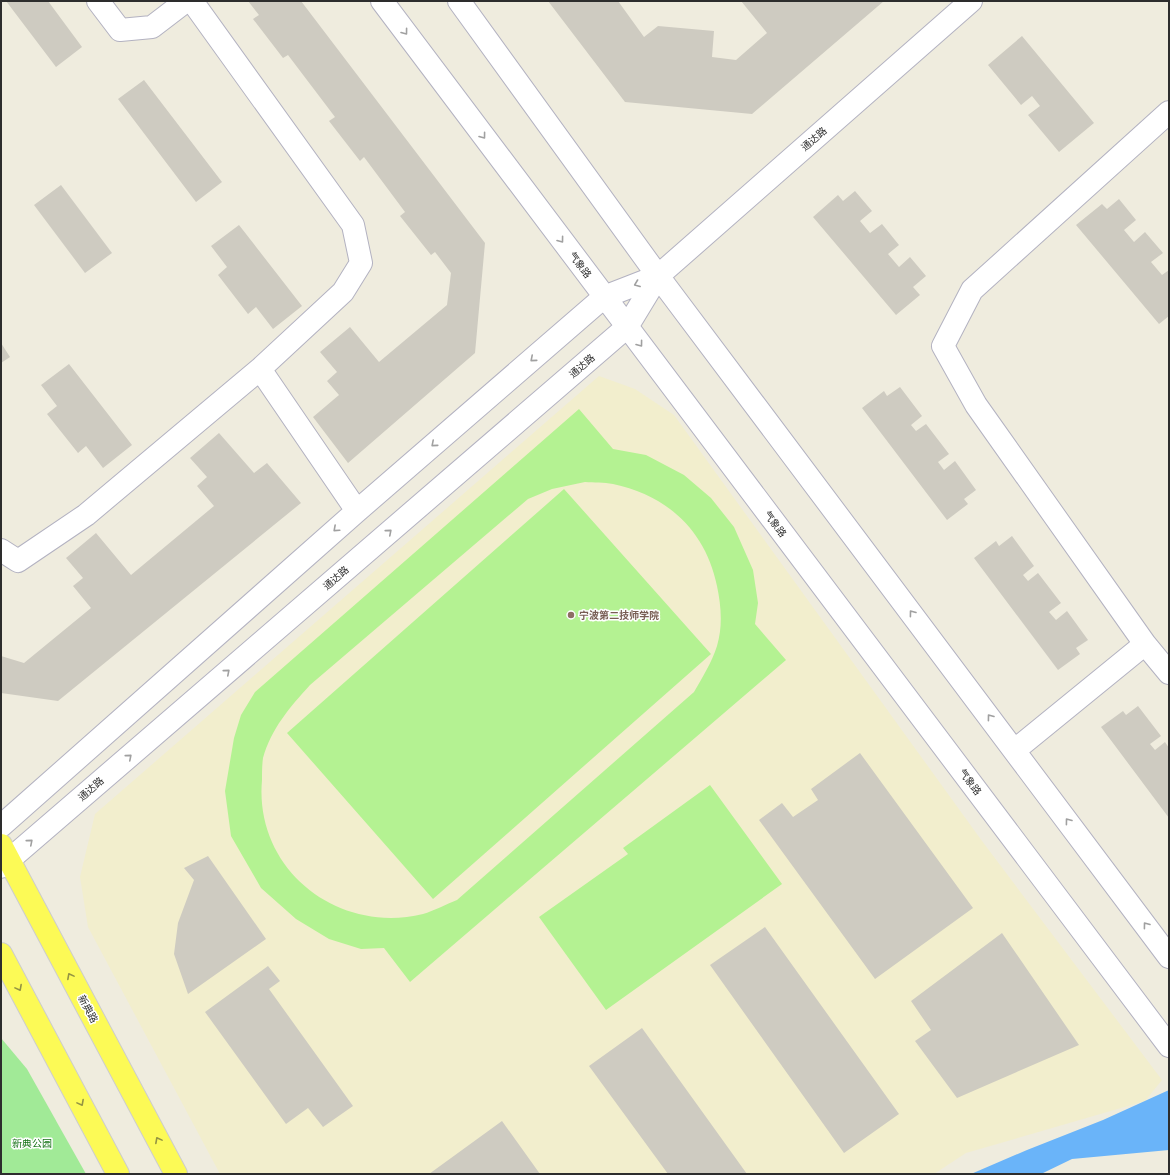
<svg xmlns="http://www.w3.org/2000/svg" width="1170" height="1175" font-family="'Asap Condensed','Noto Sans SC',sans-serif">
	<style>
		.education { fill: #f2eecd }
		.green { fill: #a1ea97 }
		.pitch { fill: #b4f292; fill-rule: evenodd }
		.water { fill: #6ab4f9 }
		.building { fill: #cecbc1 }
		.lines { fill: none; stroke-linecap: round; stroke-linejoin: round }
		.minor-casing { stroke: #b3b2c1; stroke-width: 24 }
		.major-casing { stroke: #cdcdcd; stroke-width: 24 }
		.minor { stroke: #fff; stroke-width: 22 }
		.major { stroke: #fcfa56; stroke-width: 22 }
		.oneway { stroke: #a0a0a0 }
		.oneway2 { stroke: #949442 }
		.education-dot { fill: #8d6e63; stroke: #fff; stroke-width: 1.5 }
		.labels { text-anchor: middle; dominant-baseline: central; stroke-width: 3; stroke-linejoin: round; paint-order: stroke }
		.street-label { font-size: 10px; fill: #2d2d2d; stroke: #fff }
		.education-label { font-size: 10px; font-weight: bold; fill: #785e54; stroke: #fff; text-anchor: start }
		.park-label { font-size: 10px; fill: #157215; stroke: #fff }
	</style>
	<rect width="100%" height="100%" fill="#efecde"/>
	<path class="education" d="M599,376L635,389L674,415L982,841L1162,1080L1145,1101L966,1153L934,1174H220L88,927L80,877L95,814Z"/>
	<path class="green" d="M1,1038L27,1069L86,1174H1Z"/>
	<path class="pitch" d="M579,409L613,449L646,455L684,475L711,498L734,527L753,570L758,603L755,624L786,660L410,982L384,948L361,949L329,939L296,919L261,888L231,836L225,791L234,738L241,715L255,692ZM585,482C594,483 604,482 613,484C667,495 706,531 717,586C721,605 723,626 717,646C712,662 702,678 694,692L457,900C446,904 434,911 423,914C337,935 254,869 262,780C262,773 262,765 263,758C271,729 290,707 310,685L528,499L552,489Z
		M564,489L711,654L433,899L287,733Z
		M710,785L782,884L606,1010L539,917L628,854L623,848Z"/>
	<path class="water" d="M1169,1090V1150L1072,1159L1041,1174H971L1027,1150L1103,1120Z"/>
	<path class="building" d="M6,1H48L82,47L56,67Z
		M248,1H301L485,243L475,353L348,463L313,417L339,395L327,381L337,372L320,352L350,327L379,362L447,305L451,273L435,252L431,255L400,216L405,212L364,157L360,161L329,121L335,117L288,55L283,58L253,19L259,15Z
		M548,1H618L644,37L658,26L714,31L712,57L736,60L767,33L741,1H884L752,114L625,102Z
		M1022,36L1094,123L1059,152L1028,115L1040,106L1032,96L1021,105L988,65Z
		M144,80L222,182L196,202L118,99Z
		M61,185L112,253L85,273L34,205Z
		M855,191L872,211L860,221L870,233L882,224L899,245L888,254L899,267L910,257L926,276L913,287L920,295L896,315L813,217L838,195L843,201Z
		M1119,199L1136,220L1124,230L1134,242L1145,232L1163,253L1151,262L1162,275L1169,270V316L1159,324L1076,225L1102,204L1107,209Z
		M239,225L302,306L273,329L256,307L248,314L218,275L227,267L211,246Z
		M1,343L10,357L1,363Z
		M69,364L132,445L103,468L86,446L78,453L47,414L57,406L41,385Z
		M900,387L922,416L911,425L916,431L926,424L949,454L938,462L944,470L955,461L976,490L964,499L968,504L947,520L862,408L884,391L887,396Z
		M219,433L254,473L267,463L301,503L58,701L1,693V656L24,663L91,608L73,586L83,578L66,558L96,533L131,575L214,506L197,486L207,477L190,458Z
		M1012,536L1034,566L1023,575L1028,581L1038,573L1061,603L1049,612L1056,620L1067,611L1088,640L1076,648L1080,654L1058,670L974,558L996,541L999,546Z
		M1138,706L1161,736L1150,744L1155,750L1165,742L1169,748V818L1101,727L1123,711L1126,715Z
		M860,753L973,908L875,979L759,820L782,803L793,817L818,800L811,789Z
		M208,856L266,939L188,994L174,954L178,923L194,880L184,868Z
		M765,927L899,1114L844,1153L710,965Z
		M1002,933L1079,1045L957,1098L915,1041L931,1030L911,1001Z
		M268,966L280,981L269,989L353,1106L323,1127L308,1108L286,1124L205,1012Z
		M642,1028L747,1174H668L589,1066Z
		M502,1121L540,1174H429Z"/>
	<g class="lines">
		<defs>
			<path id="minor" d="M98,1L120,30L152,27L186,1
				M192,1L353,225L361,263L343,292L260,369L357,511
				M382,1L1169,1046
				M459,1L658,276L1169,957
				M658,276L971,1
				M1,550L18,561L86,515L260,369
				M1145,644L976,405L943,346L972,290L1169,112
				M1015,750L1145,644L1169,673
				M1,826L357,511L604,297L658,276L627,327L1,867"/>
			<path id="major" d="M1,845L176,1174
				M1,954L118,1174"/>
		</defs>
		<use href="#minor" class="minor-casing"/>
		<use href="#major" class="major-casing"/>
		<use href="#minor" class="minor"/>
		<use href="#major" class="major"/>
	</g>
	<defs><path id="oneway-chevron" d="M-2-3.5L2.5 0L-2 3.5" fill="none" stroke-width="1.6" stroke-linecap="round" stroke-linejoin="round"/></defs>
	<g class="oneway">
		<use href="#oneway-chevron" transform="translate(405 32) rotate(53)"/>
		<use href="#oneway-chevron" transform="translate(483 136) rotate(53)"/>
		<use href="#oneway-chevron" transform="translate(561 240) rotate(53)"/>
		<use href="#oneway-chevron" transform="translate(637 284) rotate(159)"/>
		<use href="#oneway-chevron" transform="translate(640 344) rotate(53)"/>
		<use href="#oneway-chevron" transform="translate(533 359) rotate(139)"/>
		<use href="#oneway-chevron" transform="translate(434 444) rotate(139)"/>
		<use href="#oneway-chevron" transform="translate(336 529) rotate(138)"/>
		<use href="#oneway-chevron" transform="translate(389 532) rotate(-41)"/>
		<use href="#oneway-chevron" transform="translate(912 613) rotate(-127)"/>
		<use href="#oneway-chevron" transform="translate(227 672) rotate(-41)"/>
		<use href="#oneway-chevron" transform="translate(990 717) rotate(-127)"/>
		<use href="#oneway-chevron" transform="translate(129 757) rotate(-41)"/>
		<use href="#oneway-chevron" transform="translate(1068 821) rotate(-127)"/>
		<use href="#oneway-chevron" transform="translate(30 842) rotate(-41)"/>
		<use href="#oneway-chevron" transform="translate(1146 925) rotate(-127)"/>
	</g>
	<g class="oneway2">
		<use href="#oneway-chevron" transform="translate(70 976) rotate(-118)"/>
		<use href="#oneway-chevron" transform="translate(19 988) rotate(62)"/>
		<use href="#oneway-chevron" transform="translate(81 1103) rotate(62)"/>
		<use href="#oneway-chevron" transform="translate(158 1140) rotate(-118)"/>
	</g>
	<circle class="education-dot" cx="571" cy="615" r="4"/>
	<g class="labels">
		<g class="street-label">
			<text transform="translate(814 139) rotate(-41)">通达路</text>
			<text transform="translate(580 265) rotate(53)">气象路</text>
			<text transform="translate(582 366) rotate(-41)">通达路</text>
			<text transform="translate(775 524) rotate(53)">气象路</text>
			<text transform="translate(336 578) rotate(-41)">通达路</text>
			<text transform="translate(970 782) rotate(53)">气象路</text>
			<text transform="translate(91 789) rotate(-41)">通达路</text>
			<text transform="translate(88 1009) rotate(62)">新典路</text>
		</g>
		<g class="education-label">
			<text x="579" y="615">宁波第二技师学院</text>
		</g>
		<g class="park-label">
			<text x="32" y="1143">新典公园</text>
		</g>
	</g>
	<rect width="1170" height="1175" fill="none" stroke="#2d2d2d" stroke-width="4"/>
</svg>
